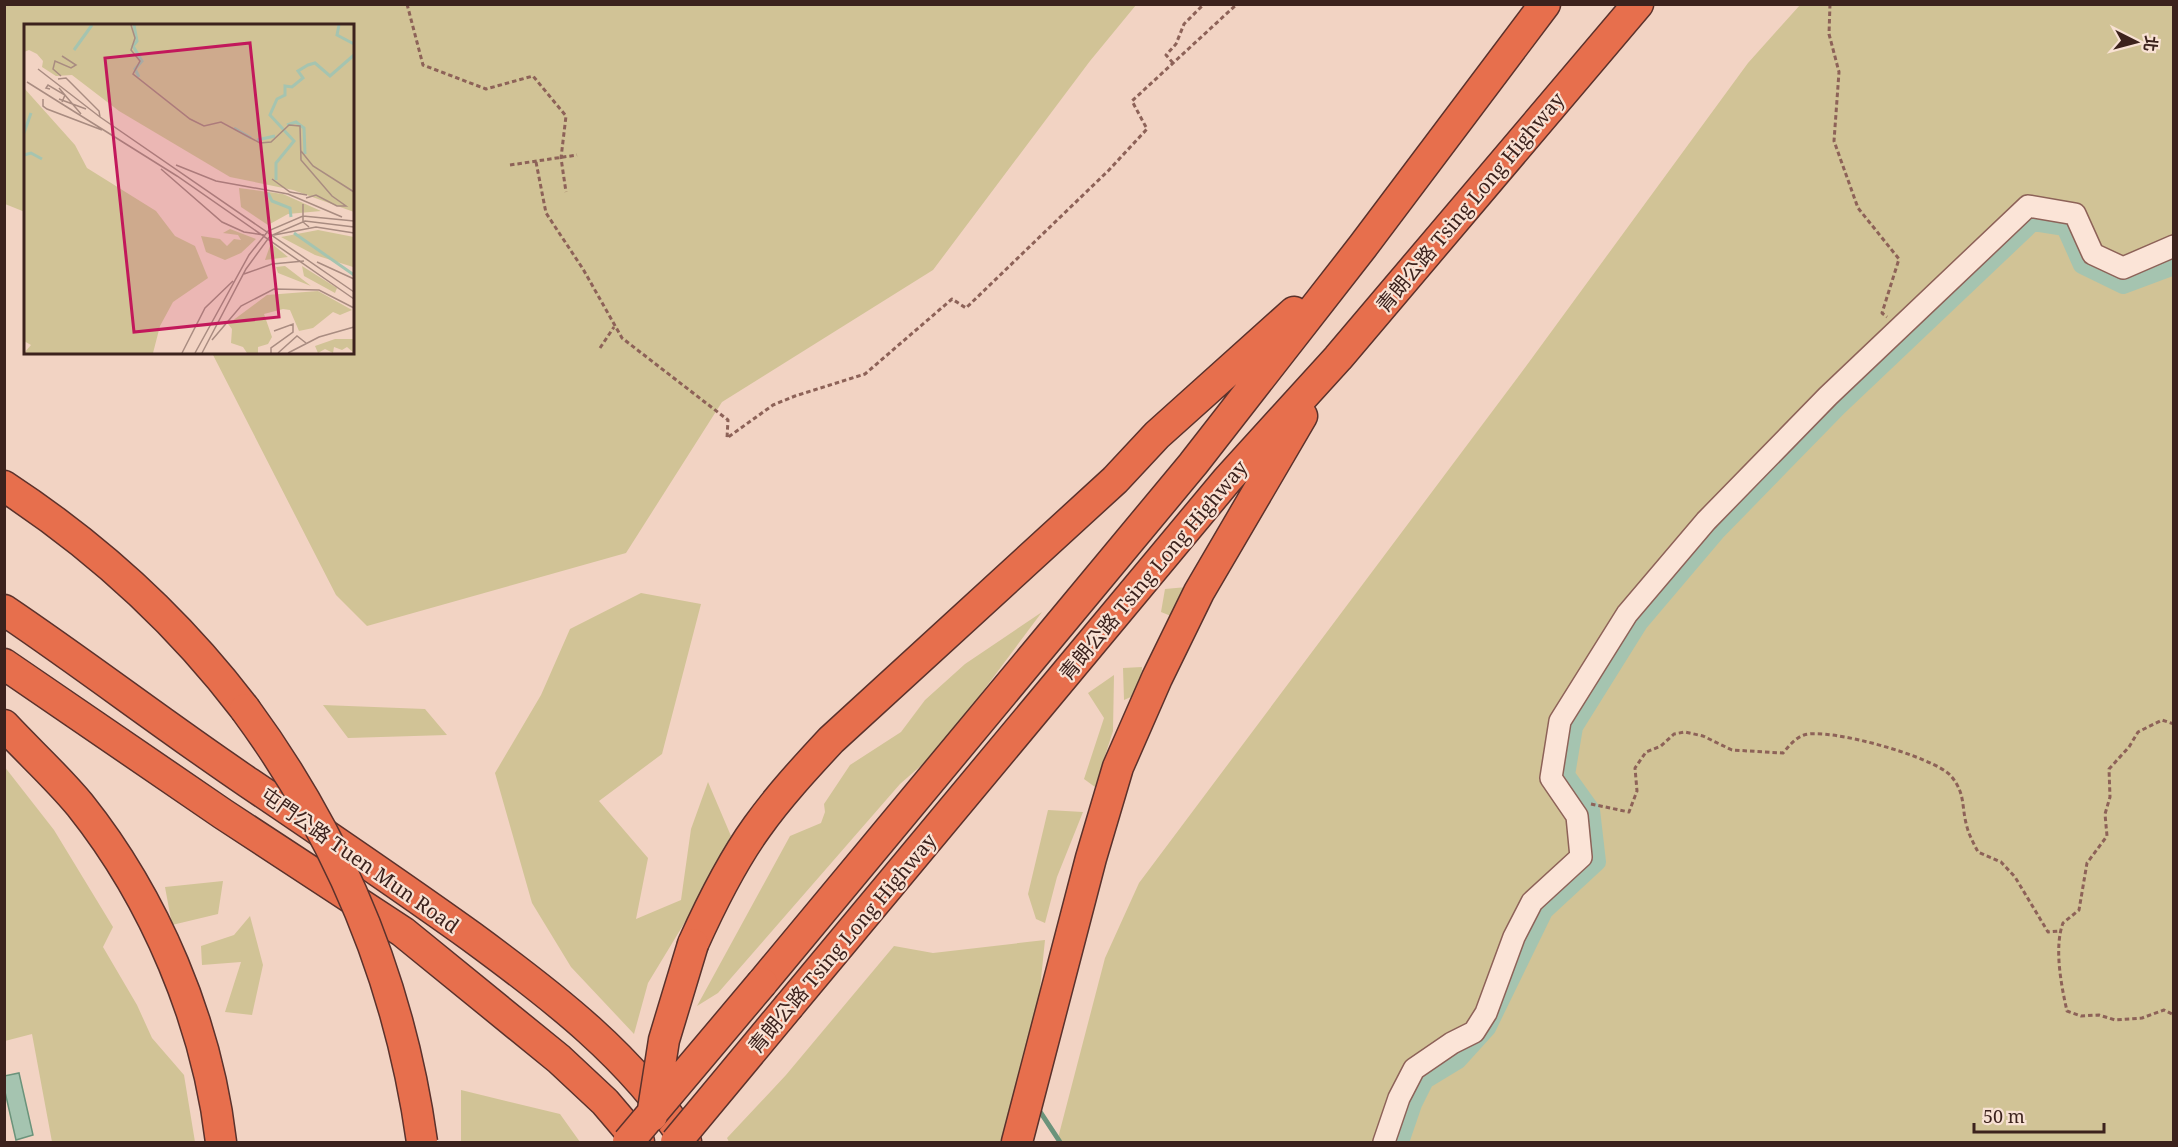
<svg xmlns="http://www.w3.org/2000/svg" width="2178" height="1147" font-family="'Noto Serif','Noto Sans TC',serif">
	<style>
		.green { fill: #d1c396 }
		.water { fill: #a5c4b0; stroke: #6b937b; stroke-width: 1.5 }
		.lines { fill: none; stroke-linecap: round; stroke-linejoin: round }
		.stream { stroke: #6b937b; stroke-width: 5 }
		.canal { stroke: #a5c4b0; stroke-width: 18 }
		.minor-casing { stroke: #8d6258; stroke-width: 24 }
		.highway-casing { stroke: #5b322c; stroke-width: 33 }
		.path { stroke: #8d6258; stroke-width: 3; stroke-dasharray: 4.5 3; stroke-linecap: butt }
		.minor { stroke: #fbe4d7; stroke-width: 21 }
		.highway { stroke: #e76f4d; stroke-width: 30 }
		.highway-bridge-casing { stroke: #5b322c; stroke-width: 33; stroke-linecap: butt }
		.highway-bridge { stroke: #e76f4d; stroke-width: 30 }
		.labels { text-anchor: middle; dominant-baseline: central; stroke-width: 4.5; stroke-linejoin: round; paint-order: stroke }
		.street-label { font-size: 20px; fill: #3c221d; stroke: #f8e1d3 }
		.inset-river { fill: none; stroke: #a5c4b0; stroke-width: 3 }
		.inset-road { fill: none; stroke: #a98c81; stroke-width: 1.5 }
		.view { fill: #c2185b; fill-opacity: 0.15; stroke: #c2185b; stroke-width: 3 }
		.inset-edge { fill: none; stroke: #3c221d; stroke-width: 3 }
	</style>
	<rect width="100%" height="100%" fill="#f2d3c3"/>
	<path class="green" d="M4,5L5,4L1136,5L1090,61L933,270L722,402L626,553L367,626L336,595L212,353L352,352V26H26L25,212L5,204Z
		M1800,5H2173V1142H1057L1105,958L1139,883L1521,373L1748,63Z
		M1187,587L1171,616L1161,612L1165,589Z
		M641,593L701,604L662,754L599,801L648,858L636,919L681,900L691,829L708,782L731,836L685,922L648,983L634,1034L571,967L532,903L495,773L541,695L570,629Z
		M1042,612L939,750L900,784L718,993L697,1006L790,836L821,823L825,812L824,804L850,765L901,732L925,700L965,664Z
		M1142,667L1140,693L1124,700L1123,668Z
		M1114,675L1113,731L1095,787L1084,779L1104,718L1088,693Z
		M323,705L425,709L447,735L348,738Z
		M4,766L54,830L113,927L103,947L137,1005L152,1038L184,1075L195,1142H52L32,1034L5,1041Z
		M1048,810L1083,812L1057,877L1045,923L1036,919L1028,894Z
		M223,881L218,914L172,925L165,887Z
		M250,916L263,965L252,1015L225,1012L241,962L202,965L201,946L234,935Z
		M1045,940L1038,1008L1001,1142H729L727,1138L786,1075L894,946L933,953Z
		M461,1090L560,1114L580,1142H461Z"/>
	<path class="water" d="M19,1073L33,1135L16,1140L5,1092L4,1076Z"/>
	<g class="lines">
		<path class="stream" d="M1039,1110L1060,1142"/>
		<path class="canal" d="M1400,1142L1413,1104L1425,1080L1458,1060L1487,1028L1544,911L1597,862L1591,810L1566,775L1574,727L1639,623L1717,531L1838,407L2033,222L2065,227L2082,265L2123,285L2174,266"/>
		<defs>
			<path id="minor" d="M1384,1142L1399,1098L1414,1069L1452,1043L1474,1032L1486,1013L1514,937L1532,902L1581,857L1577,816L1551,778L1560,721L1627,614L1706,521L1828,396L2028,206L2075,214L2093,254L2123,268L2174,246"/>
			<path id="highway" d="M4,486C97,547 178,621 245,709
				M4,610C87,666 166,727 249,783C323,833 398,884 472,937C551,995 634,1058 686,1142
				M4,664L223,814L403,932L559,1059L605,1102L639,1142
				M4,725C29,752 57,777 80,805C155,899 207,1022 221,1142
				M693,944C711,904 731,863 757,827C779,796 805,768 831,740L1115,480L1157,435L1294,312
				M762,983L1193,464L1363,246L1545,4
				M789,1006L1227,480L1338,358L1638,4
				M1017,1142L1091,858L1118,767L1157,678L1199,592L1302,416"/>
		</defs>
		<use href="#minor" class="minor-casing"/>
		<use href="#highway" class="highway-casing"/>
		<path class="path" d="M407,4L423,65L486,89L533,76L566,116L561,158L566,192
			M1830,4L1829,34L1839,72L1834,141L1858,208L1899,259L1882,313L1887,317
			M1173,63L1166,55L1176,44L1184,24L1204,4
			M536,162L546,213L583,269L622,338L728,420L727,438L773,405L795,396L865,374L952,299L966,308L1109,170L1147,129L1132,101L1237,4
			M510,165L577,155
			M600,348L614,327
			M2174,724L2162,720L2138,732L2129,747L2109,769L2110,797L2105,814L2107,836L2087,863L2079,910L2063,923C2054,947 2061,985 2067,1011L2081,1016L2099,1015L2115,1020L2142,1018L2164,1010L2174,1015
			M1591,804L1629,812L1637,791L1635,768L1646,752L1661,746L1674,734L1685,732L1703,736L1732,750L1783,753C1789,746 1795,738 1804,735C1828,727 1935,757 1951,776C1966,794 1961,806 1967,827C1969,835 1974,844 1978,852L2001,862L2015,877L2048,932L2060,931"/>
		<use href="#minor" class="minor"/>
		<use href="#highway" class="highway"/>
		<defs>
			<path id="highway-bridge" d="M245,709C340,838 400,984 422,1142
				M652,1116L664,1040L693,944
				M628,1142L762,983
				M676,1142L789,1006"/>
		</defs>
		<use href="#highway-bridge" class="highway-bridge-casing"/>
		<use href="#highway-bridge" class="highway-bridge"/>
	</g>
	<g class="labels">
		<g class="street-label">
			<text transform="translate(1470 202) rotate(-50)">青朗公路 Tsing Long Highway</text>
			<text transform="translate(1153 570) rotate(-50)">青朗公路 Tsing Long Highway</text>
			<text transform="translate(360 860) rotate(35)">屯門公路 Tuen Mun Road</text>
			<text transform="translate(842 943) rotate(-50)">青朗公路 Tsing Long Highway</text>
		</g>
	</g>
	<g transform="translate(24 24)">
		<rect width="330" height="330" fill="#f2d3c3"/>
		<path d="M0,1H330V188L269,166L206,153L95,87L48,51L32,52L18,43L19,37L13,30L5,26L0,28ZM0,64L51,121L63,144L132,187L151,212L171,222L184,254L149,278L136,302L129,329H0L7,321L0,317ZM215,164L259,170L297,187L264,190L244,201L217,183ZM206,205L232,215L217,229L201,236L182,228L177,212L196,215L203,222L210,215L217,216L214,211L199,209ZM294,206L330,213L329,243L291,231L257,213ZM247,219L264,233L241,236ZM261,242L287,262L254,249L252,243ZM278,242L313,264L311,269L280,252ZM294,267L328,286L316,291L309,288L289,304L275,307L266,286L259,285L240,290L248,313L244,320L234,323V329H223L219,323L207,319L208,305L204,300L243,271ZM311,315H330V329L323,323L318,326L310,323L309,329L301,325L294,329L291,322Z" fill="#d1c396"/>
		<path class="inset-river" d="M110,1L113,17L109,22L118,37L111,45L115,53M315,1L313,11L330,20M50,26L68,1M263,101L272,98L280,104L281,130M210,104L227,114M0,109L7,89M233,116L251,112M0,131L7,129L18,135M252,156V139L270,117L246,91L253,75L261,71V62L268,63L279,54L274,47L284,41L291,39L306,52L330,31M244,169L248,177L266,184L267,193M270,209L330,251"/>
		<path class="inset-road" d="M107,1L111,14L107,26L116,37L109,50L166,95L180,102L197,98L236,119L247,118L265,101L276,102L277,136L308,172L322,182H313L292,171L282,174M14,45L76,93L330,268M37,52L29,45L31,37L47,44L52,41L38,32M34,55L42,54L75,87L76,93M3,58L153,152L330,275M35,64L57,90M26,65L22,64L24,61L41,71L38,78M19,75V82L23,85L78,106M35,75L62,85M277,127L289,142L330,168M152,141L192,157L264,170L318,193M137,145L198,198L220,208L240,211M248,155L266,168L283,171M279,180V198L285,203M250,211L292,203L330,209M293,238L330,255M220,250L248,240L280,237M188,316L217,282L250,265L295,266L330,284M158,329L181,284L209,257M171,329L225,231L244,207L279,192L330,197M178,329L222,245L246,212L281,197L330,203M247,329V324L269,308V300L250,307M254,329L273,312L282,319M264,329L295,313L330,303"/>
		<path class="view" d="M226,19L255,293L110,308L81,34Z"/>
		<rect width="330" height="330" class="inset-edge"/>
	</g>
	<rect width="2178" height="1147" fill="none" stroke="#3c221d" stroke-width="12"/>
	<g transform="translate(2136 42) rotate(96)" stroke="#f8e1d3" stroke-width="4.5" paint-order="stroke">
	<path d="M0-4.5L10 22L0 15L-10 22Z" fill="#3c221d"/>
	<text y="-9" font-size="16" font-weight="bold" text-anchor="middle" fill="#3c221d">北</text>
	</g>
	<path d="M1974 1123v9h130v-9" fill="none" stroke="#3c221d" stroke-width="3"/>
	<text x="1983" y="1123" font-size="18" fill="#3c221d" stroke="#f8e1d3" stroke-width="4.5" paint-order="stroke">50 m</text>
</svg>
